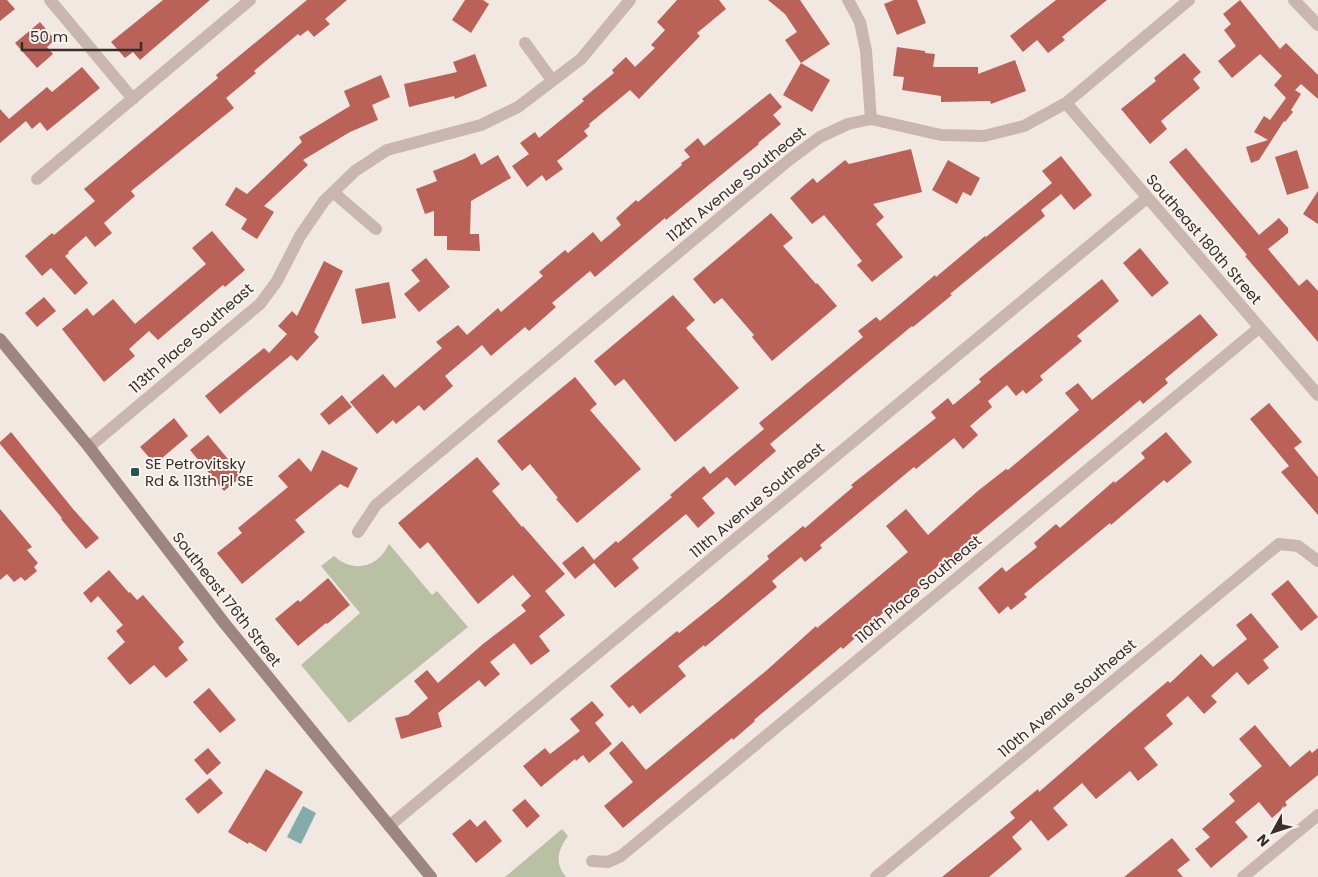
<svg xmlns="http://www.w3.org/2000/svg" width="1318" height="877" font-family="Poppins,sans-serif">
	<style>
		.green { fill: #bac0a3 }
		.water { fill: #84aca8 }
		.building { fill: #ba6158 }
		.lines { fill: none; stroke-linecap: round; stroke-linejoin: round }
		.minor { stroke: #c9b7af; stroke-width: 12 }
		.secondary { stroke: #9d8680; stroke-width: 12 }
		.poi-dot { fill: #255652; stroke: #f9f3ef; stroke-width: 2 }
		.labels { text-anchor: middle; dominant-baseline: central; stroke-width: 4; stroke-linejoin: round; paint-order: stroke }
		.street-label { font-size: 15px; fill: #392e2c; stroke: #f9f3ef }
		.poi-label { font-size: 15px; fill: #392e2c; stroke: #f9f3ef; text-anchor: start }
	</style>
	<rect width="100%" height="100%" fill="#f2e8e2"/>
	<path class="green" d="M389,544L432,595L437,591L468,627L349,723L301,665L360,613L321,566L334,556C354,574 378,567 389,544Z
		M562,829L568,836C558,850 554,862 566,877H505Z"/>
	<path class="water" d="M303,806L316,813L301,844L287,837Z"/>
	<path class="building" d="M0,0H7L15,9L0,21Z
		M163,0H210L140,60L133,52L125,58L111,42Z
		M307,0H347L325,19L330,24L314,37L308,30L300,36L298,34L254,71L256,73L226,98L234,108L131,191L135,196L104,223L112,233L95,247L86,236L68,252L69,253L65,256L88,283L75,295L51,268L42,276L25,256L52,233L54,235L95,201L84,189L218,78L216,75Z
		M465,0H483L489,4L471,33L452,20Z
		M677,0H719L726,9L697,33L700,36L639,99L630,90L589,124L590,126L584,131L588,136L557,161L563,169L546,181L542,175L527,187L512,166L529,154L520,143L535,132L539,138L584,101L582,99L614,73L612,70L626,57L635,67L655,48L651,45L665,30L657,22Z
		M768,0H800L830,44L801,63L785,40L797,32L785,14Z
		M894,0H917L926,23L897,35L884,4Z
		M1056,0H1107L1062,37L1065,40L1048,53L1037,40L1023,52L1010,36Z
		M1240,0L1280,49L1286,43L1318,75V99L1301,84L1295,90L1301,94L1291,110L1293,112L1285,122L1284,121L1259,160L1251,163L1246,147L1268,140L1254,132L1264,116L1270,120L1286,98L1274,85L1282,76L1260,54L1232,78L1218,61L1236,46L1224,30L1231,24L1223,14Z
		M40,22L55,40L47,47L53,54L37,68L15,43Z
		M897,47L925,51V53L935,54L933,67H978V74L1015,60L1026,91L991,104L990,101L941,102V96L902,90L904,77L893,76Z
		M1184,53L1201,72L1193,79L1200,88L1161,121L1167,129L1150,144L1121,109L1156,81L1154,78Z
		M475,54L487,86L455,99L454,96L409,107L404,84L457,72L453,62Z
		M801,63L830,80L812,112L783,95Z
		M82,67L100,88L47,131L40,122L32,129L26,121L0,143V109L9,119L47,87L52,92Z
		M381,75L390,97L372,105L378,120L350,132L303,160L308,165L264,206L274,212L257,239L241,229L247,219L225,205L236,187L247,194L302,142L299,137L350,106L344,91Z
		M770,93L782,107L773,115L781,124L758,143L759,144L666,220L665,218L595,277L590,271L552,303L556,307L529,331L525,327L491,356L482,345L445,376L453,386L424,411L419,405L396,424L393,420L377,434L350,402L383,374L395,388L442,348L436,342L458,325L467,335L498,308L501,312L543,276L539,272L565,250L568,253L593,232L601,242L621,225L616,218L636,200L638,202L682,165L681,163L690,157L684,150L698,138L704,146Z
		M1186,148L1259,235L1279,218L1288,228V233L1268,249L1299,286L1307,279L1318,291V342L1245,256L1247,255L1169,162Z
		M911,149L922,192L873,204L884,217L876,224L903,257L872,282L857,265L862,261L824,215L812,224L790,198L813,178L817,183L845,160L849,164Z
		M1297,150L1309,188L1287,195L1275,157Z
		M475,153L481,165L498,155L511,178L471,201L470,234H479L480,251L447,250V236H434V211L425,214L416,189L437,181L433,171L464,159Z
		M1061,156L1092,195L1074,210L1061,194L1041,210L1045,216L950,294L952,295L913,327L912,326L861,368L770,444L776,451L735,486L727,477L702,498L715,513L698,528L686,514L632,559L639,568L615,588L594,563L575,579L562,563L583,546L594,560L616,541L618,543L672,497L670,495L704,466L710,474L764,429L759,423L863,337L858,331L876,317L880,321L935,275L936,277L985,236L986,237L1052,183L1042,171Z
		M948,160L980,178L971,196L963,192L957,204L932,190Z
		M1318,191V224L1303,214Z
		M771,213L793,238L783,246L816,284L817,283L837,306L772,361L752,337L754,335L722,298L714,304L693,279Z
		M212,231L245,270L225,287L223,285L158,340L149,331L129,349L135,356L104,382L62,329L87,308L93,316L113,299L135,324L206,264L192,248Z
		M1140,248L1169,283L1152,297L1123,263Z
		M426,258L450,287L419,312L404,294L420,281L411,270Z
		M324,261L343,271L314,332L319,337L297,361L291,355L220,414L205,396L264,348L269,353L287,334L278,326L292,311L297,316Z
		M1102,279L1119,301L1077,336L1082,341L1040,376L1043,380L1026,394L1023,390L1016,396L1007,385L988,401L992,407L970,426L978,435L963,449L954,438L916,469L914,467L820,545L822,548L805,562L801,557L772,581L777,587L705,647L704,645L678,666L686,676L640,714L633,705L629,708L610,686L677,631L679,633L719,601L769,559L767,556L803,526L805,528L853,487L851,485L936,418L931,412L948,398L953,405L981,382L979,379Z
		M389,282L396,318L362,324L355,289Z
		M673,295L695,320L686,328L739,388L675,442L624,379L615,386L594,361Z
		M44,297L56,311L37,327L25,313Z
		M1200,314L1218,335L1165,379L1168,383L1143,404L1140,400L1087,444L973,538L976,542L952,562L948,558L918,583L921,588L898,607L895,602L843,649L841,647L754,720L755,721L733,740L732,738L623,828L604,806L633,782L609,753L622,741L646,770L767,670L816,626L817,628L908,552L886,526L906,509L928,535L979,490L1006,469L1008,470L1079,410L1065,393L1078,383L1092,400Z
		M575,377L597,404L590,410L641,469L577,523L556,499L558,498L530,464L522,471L497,441Z
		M342,395L352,407L329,425L320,414Z
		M1269,403L1302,442L1294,448L1318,477V515L1281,472L1289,466L1250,419Z
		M174,418L188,436L155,464L140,447Z
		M11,432L73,509L99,538L86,549L61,519L62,518L0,444V442Z
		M1166,432L1192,462L1167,483L1164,480L1111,525L1110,523L1024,594L1027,597L1011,610L1008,606L999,614L978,588L1002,567L1006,572L1037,547L1034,543L1056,524L1060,528L1114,481L1115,483L1145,458L1141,453Z
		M208,435L242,476L224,491L190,450Z
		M322,450L358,468L348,488L340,484L295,520L305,532L242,584L217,553L242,533L238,528L288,487L278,476L299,458L311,472Z
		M477,457L500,484L492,491L522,527L523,526L565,574L545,591L565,615L539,636L550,651L531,665L514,643L490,662L500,674L485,687L479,680L438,713L442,727L401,739L395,718L408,715L428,698L414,681L427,670L438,683L483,644L526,611L521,605L531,596L513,575L478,604L428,542L420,549L398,523Z
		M0,509L32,547L27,550L38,563L34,567L37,571L25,581L21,577L14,582L7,574L0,580Z
		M109,570L129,593L130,592L137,600L143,595L184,642L178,648L188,660L166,678L154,665L130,685L107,658L125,642L116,631L123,625L98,596L91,603L83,593Z
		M328,578L350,605L327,624L326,623L298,646L275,619L298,600L300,602Z
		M1288,580L1318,617L1301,631L1271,594Z
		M1251,613L1279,647L1263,660L1269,668L1248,685L1237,672L1211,696L1217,702L1204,714L1188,696L1166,715L1173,724L1144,748L1158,765L1138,781L1130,771L1096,799L1082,783L1053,808L1068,825L1048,841L1031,820L1012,837L1022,849L989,877H942L1015,818L1010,812L1038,789L1039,792L1130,713L1168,681L1170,683L1201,654L1213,667L1247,639L1236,625Z
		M209,688L236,720L220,733L193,702Z
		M592,701L604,715L595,723L612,744L589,763L583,755L576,761L575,759L541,787L523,766L545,748L550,754L580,731L570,719Z
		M1255,725L1290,767L1310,750L1312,753L1318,748V775L1285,802L1287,805L1272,818L1259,802L1235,822L1248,837L1211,868L1195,849L1210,837L1202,829L1235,801L1229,794L1262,766L1239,739Z
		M208,748L221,763L207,775L194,760Z
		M266,769L303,792L266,852L249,842L248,844L228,832Z
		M210,778L223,793L198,814L185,799Z
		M525,799L540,816L527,828L512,810Z
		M470,819L477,827L485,820L502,841L476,863L452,834Z
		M1172,838L1190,860L1177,870L1183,877H1124Z"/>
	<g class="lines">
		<path class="minor" d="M50,0L133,99
			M848,0L860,22L866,51L871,119
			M1294,0L1318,25
			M525,43L552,80
			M1066,103L1318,395
			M37,179L250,0
			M333,192L376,229
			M89,447L260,304L277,281L300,236L324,201L355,171L387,150L481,125L518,107L581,59L630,0
			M358,532L376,505L789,160L820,137L848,124L871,119L941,135L984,136L1024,126L1066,103L1189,0
			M389,826L1147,198
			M592,861L608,862L621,856L1259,328
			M876,877L1279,544L1298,546L1318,561
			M1243,877L1318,815"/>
		<path class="secondary" d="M0,339L89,447L225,624L431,877"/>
	</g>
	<rect class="poi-dot" x="130" y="467" width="10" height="10" rx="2.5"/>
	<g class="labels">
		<g class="street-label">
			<text transform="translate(736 184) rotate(-39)">112th Avenue Southeast</text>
			<text transform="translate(1204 239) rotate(49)">Southeast 180th Street</text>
			<text transform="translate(191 338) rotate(-41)">113th Place Southeast</text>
			<text transform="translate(757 500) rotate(-40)">111th Avenue Southeast</text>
			<text transform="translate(918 589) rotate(-40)">110th Place Southeast</text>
			<text transform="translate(227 599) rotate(52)">Southeast 176th Street</text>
			<text transform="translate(1067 698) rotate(-40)">110th Avenue Southeast</text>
		</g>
		<g class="poi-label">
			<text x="145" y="463">SE Petrovitsky<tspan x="145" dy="17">Rd &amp; 113th Pl SE</tspan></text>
		</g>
	</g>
	<g transform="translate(1273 832) rotate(230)" stroke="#f9f3ef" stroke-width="4" paint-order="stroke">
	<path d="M0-4L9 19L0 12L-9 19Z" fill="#392e2c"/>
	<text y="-8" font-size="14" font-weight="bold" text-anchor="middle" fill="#392e2c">N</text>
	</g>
	<path d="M22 42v8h119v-8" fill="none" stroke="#392e2c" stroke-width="2.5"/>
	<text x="30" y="42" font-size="15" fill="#392e2c" stroke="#f9f3ef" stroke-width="4" paint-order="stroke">50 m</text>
</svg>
